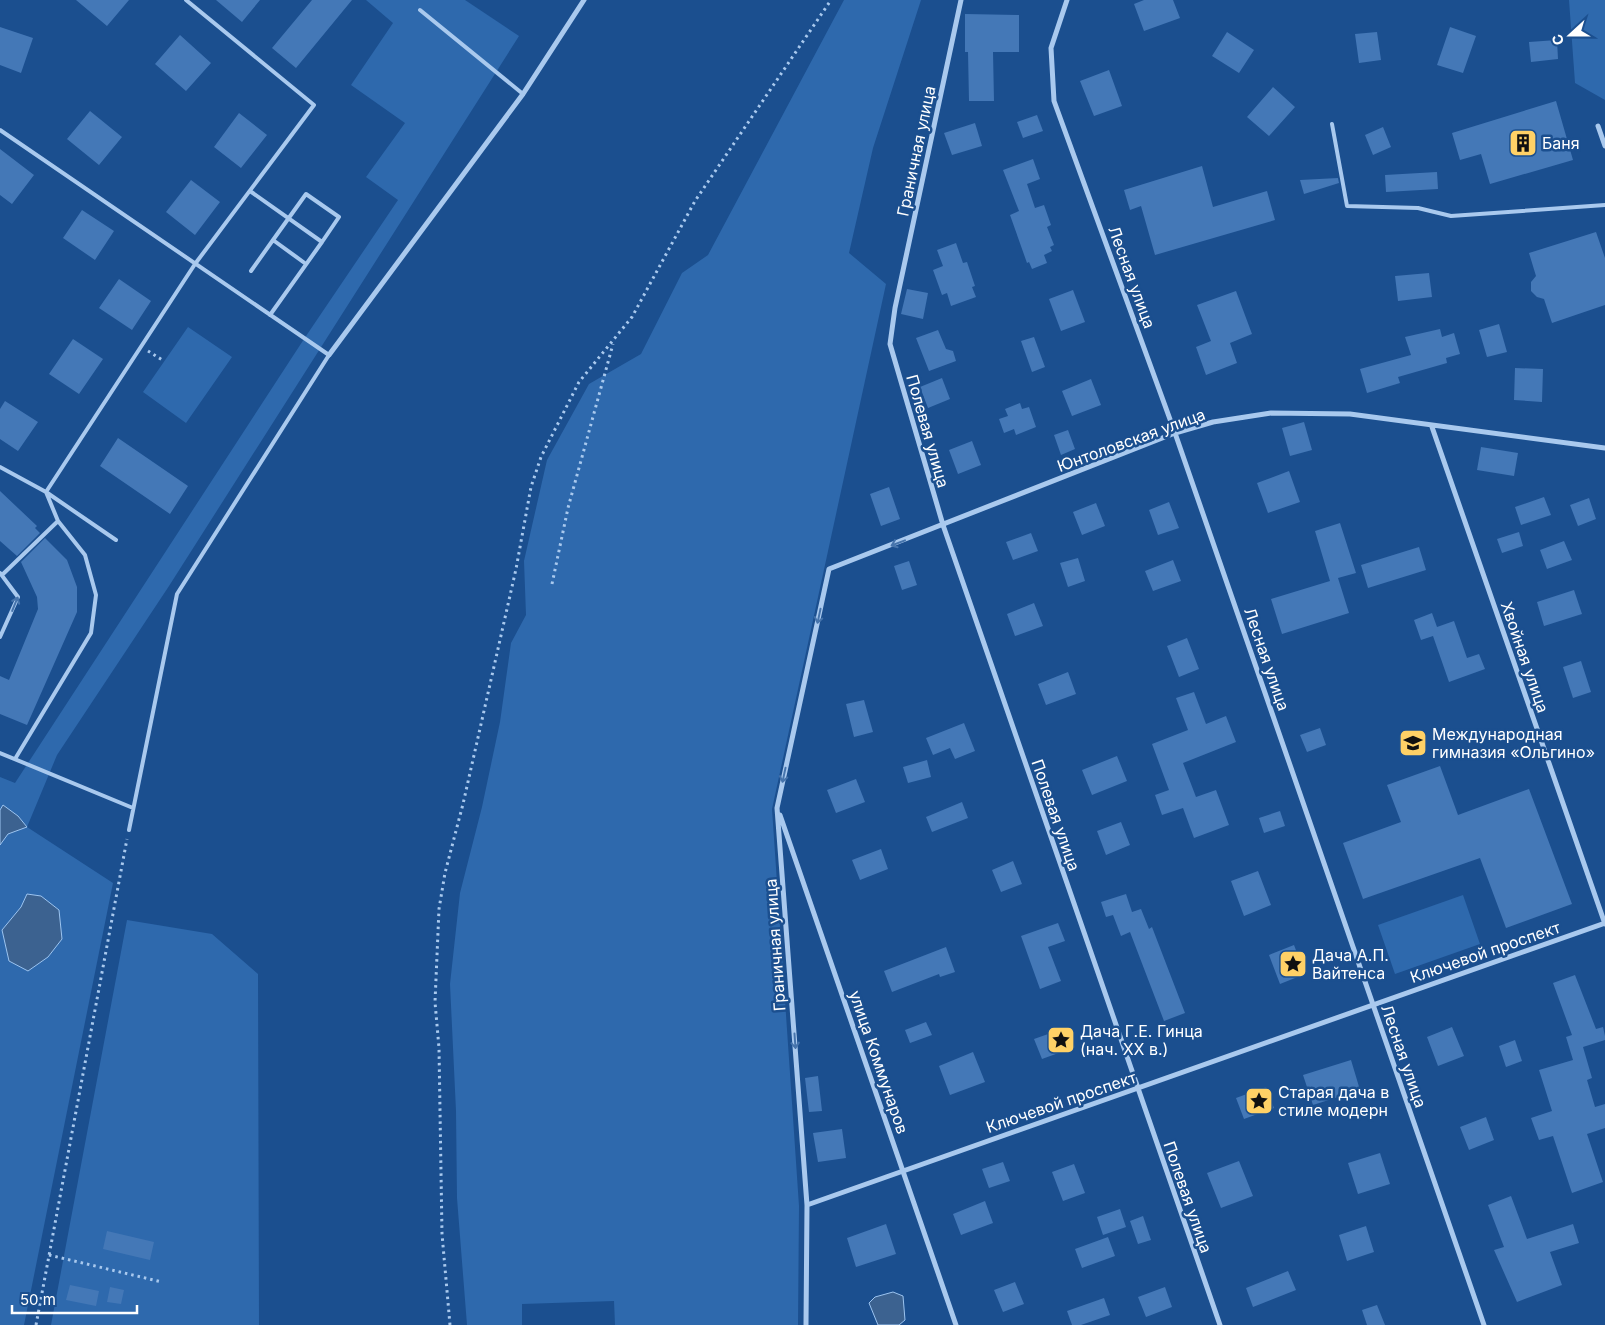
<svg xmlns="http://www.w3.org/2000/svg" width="1605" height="1325" font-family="Inter,sans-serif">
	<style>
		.green { fill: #2e69ad }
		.water { fill: #3c6290; stroke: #9cc4f0 }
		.building { fill: #4478b7 }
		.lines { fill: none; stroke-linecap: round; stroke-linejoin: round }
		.path { stroke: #a9c9ee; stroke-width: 3; stroke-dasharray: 2.5 4; stroke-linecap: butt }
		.lane { stroke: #a9c9ee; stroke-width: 4 }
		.street { stroke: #a9c9ee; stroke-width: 5 }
		.oneway { stroke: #4674ac }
		.labels { text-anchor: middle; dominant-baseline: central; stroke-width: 5; stroke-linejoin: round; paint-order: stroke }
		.poi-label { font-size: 16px; fill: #fff; stroke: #1b4f8f; text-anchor: start }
		.street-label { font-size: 16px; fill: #fff; stroke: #1b4f8f }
	</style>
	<rect width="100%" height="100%" fill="#1b4f8f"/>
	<path class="green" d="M366,0H465L519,36L169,586L57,755L27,827L113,883L24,1325H0V777L15,783L304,339L398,200L366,177L405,123L351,85L393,23Z
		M844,0H921L873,148L849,253L886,284L772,809L799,1206L798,1325H615L614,1301L522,1304V1325H467L457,1198L456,1111L450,984L460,893L482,807L500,722L511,643L526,615L524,561L547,460L589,384L641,354L682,273L708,255Z
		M1569,0H1605V100L1575,83Z
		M188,327L232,357L186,423L143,392Z
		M1463,895L1480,944L1395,974L1378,925Z
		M127,920L212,934L258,974L259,1325H51Z"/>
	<path class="water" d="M3,805L18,816L27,827L8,834L0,845V810Z
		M27,894L41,896L59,910L62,939L48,957L28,971L9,961L2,930L21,907Z
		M893,1292L903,1296L905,1320L899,1325H878L869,1303L875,1297Z"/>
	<path class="building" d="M76,0H129L107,26Z
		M216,0H260L242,22Z
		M312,0H352L296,68L272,48Z
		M1144,0H1173L1180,18L1144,31L1134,4Z
		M965,14L1019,15V52H993L994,101H969L968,52H965Z
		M0,27L33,38L21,73L0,65Z
		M1450,27L1476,36L1463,73L1437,65Z
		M1227,32L1254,50L1239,73L1212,56Z
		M1377,32L1381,60L1359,63L1355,34Z
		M180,35L211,63L186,91L155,64Z
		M1557,40L1558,59L1531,62L1529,42Z
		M1109,70L1122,106L1094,116L1080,81Z
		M1273,87L1295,107L1269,136L1247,117Z
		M1556,101L1573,160L1490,184L1481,154L1460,160L1452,133Z
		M90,111L122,137L99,165L67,139Z
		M239,113L267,135L241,168L214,147Z
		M1037,115L1043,131L1023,138L1017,122Z
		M975,123L982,146L952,155L944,133Z
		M1383,127L1391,147L1373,155L1365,135Z
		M0,149L34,175L12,204L0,195Z
		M1033,159L1040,179L1027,184L1035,208L1044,205L1051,225L1047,227L1054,245L1050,247L1052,251L1044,255L1047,263L1032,269L1029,262L1027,263L1010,215L1019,211L1003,170Z
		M1202,166L1213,207L1267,191L1275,220L1155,255L1141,206L1130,210L1124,190Z
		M1437,172L1438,189L1386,192L1385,175Z
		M1338,178L1339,183L1304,194L1300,180Z
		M191,180L220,202L195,235L166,212Z
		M82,210L114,231L95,260L63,238Z
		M1596,232L1605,258V305L1552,323L1544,299L1537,297L1531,291V282L1536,276L1529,253Z
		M956,243L963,263L967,262L975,286L972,287L976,297L951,306L947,293L942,295L933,270L943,266L937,250Z
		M1429,273L1432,297L1398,301L1395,276Z
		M119,279L151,301L132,330L99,308Z
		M907,289L928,293L923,319L901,314Z
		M1073,290L1085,322L1061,331L1049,299Z
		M1236,291L1252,334L1230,343L1237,363L1206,375L1196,347L1211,341L1197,305Z
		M1499,324L1507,352L1487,357L1479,330Z
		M1440,329L1442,337L1454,333L1460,354L1446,358L1447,363L1398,377L1400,383L1367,393L1360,369L1411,355L1405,337Z
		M938,330L946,349L953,351L956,361L929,371L916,338Z
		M1034,337L1045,367L1032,372L1021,341Z
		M73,339L103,359L79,394L49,374Z
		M1515,368L1543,369L1542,402L1514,400Z
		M942,378L950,399L928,408L920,387Z
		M1091,379L1101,405L1072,416L1062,391Z
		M5,401L38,422L18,451L0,439V409Z
		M1020,403L1022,409L1029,407L1036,427L1016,435L1014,429L1004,433L999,419L1008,416L1005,409Z
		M1304,422L1312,450L1290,456L1282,428Z
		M1068,430L1075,449L1061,455L1054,435Z
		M118,438L188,486L170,514L100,466Z
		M972,441L981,465L958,474L949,450Z
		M1481,447L1518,453L1514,476L1477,470Z
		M1289,471L1300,502L1268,513L1257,483Z
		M889,487L900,519L881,526L870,494Z
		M0,491L37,526L35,528L40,533L17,556L0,541Z
		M1544,497L1551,515L1521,525L1515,507Z
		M1589,498L1596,519L1578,526L1570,505Z
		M1169,502L1179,528L1158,535L1149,510Z
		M1096,503L1105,526L1082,535L1073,512Z
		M1340,523L1356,573L1338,578L1349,613L1282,634L1271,599L1330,581L1315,531Z
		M1519,532L1523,546L1502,553L1497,539Z
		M1031,533L1038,551L1013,560L1006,542Z
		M45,538L67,560L77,587V612L27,725L0,714V676L9,680L38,609L37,597L21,562Z
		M1564,541L1572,560L1547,569L1540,550Z
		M1419,547L1426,570L1368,588L1361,565Z
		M1078,558L1085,581L1068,587L1060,563Z
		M1173,560L1181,581L1153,591L1145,571Z
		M909,561L917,585L902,590L894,566Z
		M1574,590L1582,614L1544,626L1537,602Z
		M1034,603L1043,626L1015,636L1007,614Z
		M1432,613L1437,627L1454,621L1467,658L1479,654L1485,669L1449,682L1433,636L1421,640L1414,620Z
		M1187,638L1199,669L1179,677L1167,646Z
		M1581,661L1591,692L1573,698L1563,667Z
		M1068,672L1076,694L1046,705L1038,684Z
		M1194,692L1206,724L1226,716L1236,742L1183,763L1196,797L1216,790L1229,825L1194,838L1183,808L1162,815L1155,795L1169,790L1152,744L1188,730L1176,698Z
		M864,700L873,732L854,737L846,704Z
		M964,723L975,751L955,759L950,748L933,755L926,738Z
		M1320,728L1326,745L1307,752L1300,735Z
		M1117,756L1127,781L1092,795L1082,770Z
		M927,760L931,777L908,783L903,767Z
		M1440,766L1458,815L1529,789L1572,904L1506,928L1480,858L1363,899L1343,843L1401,822L1387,785Z
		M856,779L865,802L836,813L827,790Z
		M962,802L968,818L932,832L926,817Z
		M1280,811L1285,826L1264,833L1259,818Z
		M1121,822L1130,845L1106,855L1097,831Z
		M881,849L888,869L860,880L852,860Z
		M1013,861L1022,884L1001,892L992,870Z
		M1258,871L1271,905L1244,916L1231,881Z
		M1126,894L1132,912L1141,909L1149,929L1152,927L1185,1013L1164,1021L1130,932L1121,936L1113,915L1106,917L1101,902Z
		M1058,923L1065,941L1048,947L1061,981L1040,989L1021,936Z
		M1294,945L1305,974L1280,984L1269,955Z
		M946,947L955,972L940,977L939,974L892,992L884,971Z
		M1575,975L1596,1029L1603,1027L1605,1036V1040L1583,1047L1592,1078L1587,1080L1595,1107L1605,1104V1128L1587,1134L1603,1182L1572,1193L1553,1136L1539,1140L1531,1118L1552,1111L1539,1070L1573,1060L1566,1037L1572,1035L1553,983Z
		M926,1022L932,1035L910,1043L905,1030Z
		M1068,1027L1075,1047L1042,1059L1034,1039Z
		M1452,1027L1464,1056L1438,1066L1427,1037Z
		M1515,1040L1522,1061L1506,1067L1499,1046Z
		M973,1052L985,1082L950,1095L939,1066Z
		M1351,1060L1360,1090L1313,1105L1303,1075Z
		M818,1076L822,1111L809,1112L805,1078Z
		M1266,1087L1274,1108L1244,1119L1236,1098Z
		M1486,1117L1494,1140L1469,1150L1460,1127Z
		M842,1129L846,1158L818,1162L813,1133Z
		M1380,1153L1390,1184L1358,1194L1348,1163Z
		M1239,1161L1253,1196L1221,1208L1207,1173Z
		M1003,1162L1010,1181L989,1188L982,1169Z
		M1074,1164L1085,1193L1063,1201L1052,1172Z
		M1511,1196L1527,1239L1573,1224L1579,1243L1550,1252L1562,1285L1517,1302L1494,1250L1504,1247L1488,1205Z
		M985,1201L993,1223L961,1235L953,1214Z
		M1120,1209L1126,1227L1103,1235L1097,1217Z
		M1143,1216L1151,1240L1138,1244L1130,1221Z
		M886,1224L896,1254L856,1267L847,1238Z
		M1366,1226L1374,1252L1347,1261L1339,1235Z
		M107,1231L154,1242L150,1260L103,1249Z
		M1108,1237L1115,1256L1082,1268L1075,1249Z
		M1288,1271L1296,1290L1253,1307L1246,1288Z
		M1015,1282L1024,1304L1003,1312L994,1290Z
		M70,1285L99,1291L96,1306L66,1300Z
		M110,1287L124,1290L121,1304L107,1302Z
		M1165,1287L1172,1307L1146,1317L1138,1297Z
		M1104,1298L1110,1315L1081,1325H1072L1067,1311Z
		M1377,1305L1385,1325H1367L1362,1310Z"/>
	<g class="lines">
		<path class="path" d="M148,351L164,361
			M552,584L568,508L613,344
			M49,1255L162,1282
			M36,1325L127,839
			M450,1325L442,1234L439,1048L435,1002L439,909L445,873L463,804L516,569L531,487L541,457L579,382L632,317L695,201L831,0"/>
		<path class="lane" d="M420,10L523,94
			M1332,124L1347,206L1418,208L1451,216L1605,205
			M0,130L329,355L177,594L129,830
			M250,191L322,242L270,315
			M306,264L273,240L306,194L339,217L322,242
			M251,271L273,240
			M0,467L46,492L195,264L314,105L186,0
			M0,573L18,597L0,637
			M2,575L58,521
			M0,753L133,808
			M15,759L91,633L96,595L85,555L58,521L46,492L116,540"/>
		<path class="street" d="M961,0L895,308L890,344L943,525L1220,1325
			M1067,0L1051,48L1054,101L1175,433L1484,1325
			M1598,126L1605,146
			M329,355L523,94L584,0
			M1432,427L1605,924
			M780,815L956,1325
			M807,1205L1605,923
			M806,1325L807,1205L777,808L829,569L1175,433L1213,422L1271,413L1350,414L1605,448"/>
	</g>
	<defs><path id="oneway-shaft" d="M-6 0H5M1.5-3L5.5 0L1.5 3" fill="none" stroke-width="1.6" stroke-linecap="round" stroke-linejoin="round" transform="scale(1.25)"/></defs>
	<g class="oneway">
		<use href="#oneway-shaft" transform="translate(898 543) rotate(159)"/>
		<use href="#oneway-shaft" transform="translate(15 604) rotate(-68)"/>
		<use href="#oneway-shaft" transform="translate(819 616) rotate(102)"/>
		<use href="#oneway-shaft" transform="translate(784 775) rotate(102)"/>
		<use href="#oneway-shaft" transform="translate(795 1041) rotate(86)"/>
	</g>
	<defs>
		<symbol id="building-square" viewBox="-11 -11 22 22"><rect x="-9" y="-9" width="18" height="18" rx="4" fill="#ffd166" stroke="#1b4f8f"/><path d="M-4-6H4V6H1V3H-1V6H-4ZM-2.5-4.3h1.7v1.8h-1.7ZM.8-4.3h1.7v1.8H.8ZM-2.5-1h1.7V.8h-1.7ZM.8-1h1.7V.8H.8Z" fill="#111"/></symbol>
		<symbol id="school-square" viewBox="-11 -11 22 22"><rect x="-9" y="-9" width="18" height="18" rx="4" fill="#ffd166" stroke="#1b4f8f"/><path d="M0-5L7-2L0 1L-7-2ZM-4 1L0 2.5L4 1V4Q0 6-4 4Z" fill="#111"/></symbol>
		<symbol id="sight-square" viewBox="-11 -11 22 22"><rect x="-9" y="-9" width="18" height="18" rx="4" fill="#ffd166" stroke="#1b4f8f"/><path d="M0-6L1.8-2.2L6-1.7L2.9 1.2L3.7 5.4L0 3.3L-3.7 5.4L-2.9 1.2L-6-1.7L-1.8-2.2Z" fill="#111"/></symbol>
	</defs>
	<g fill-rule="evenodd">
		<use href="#building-square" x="1507" y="127" width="32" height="32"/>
		<use href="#school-square" x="1397" y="727" width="32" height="32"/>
		<use href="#sight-square" x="1277" y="948" width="32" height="32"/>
		<use href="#sight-square" x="1045" y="1024" width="32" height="32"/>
		<use href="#sight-square" x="1243" y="1085" width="32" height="32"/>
	</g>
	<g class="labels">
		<g class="poi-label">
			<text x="1542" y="143">Баня</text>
			<text x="1432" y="734">Международная<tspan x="1432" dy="18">гимназия «Ольгино»</tspan></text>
			<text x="1312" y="955">Дача А.П.<tspan x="1312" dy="18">Вайтенса</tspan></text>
			<text x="1080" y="1031">Дача Г.Е. Гинца<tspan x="1080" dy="18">(нач. XX в.)</tspan></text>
			<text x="1278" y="1092">Старая дача в<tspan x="1278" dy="18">стиле модерн</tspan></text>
		</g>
		<g class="street-label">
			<text transform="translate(916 151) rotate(-78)">Граничная улица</text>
			<text transform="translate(1132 277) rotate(70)">Лесная улица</text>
			<text transform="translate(928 431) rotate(74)">Полевая улица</text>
			<text transform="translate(1131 440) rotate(-20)">Юнтоловская улица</text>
			<text transform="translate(1525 657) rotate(71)">Хвойная улица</text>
			<text transform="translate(1267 659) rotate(71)">Лесная улица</text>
			<text transform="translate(1056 815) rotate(71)">Полевая улица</text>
			<text transform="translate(775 945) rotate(-94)">Граничная улица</text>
			<text transform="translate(1485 952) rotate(-19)">Ключевой проспект</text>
			<text transform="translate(1404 1056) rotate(71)">Лесная улица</text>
			<text transform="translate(879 1062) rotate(71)">улица Коммунаров</text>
			<text transform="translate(1061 1102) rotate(-19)">Ключевой проспект</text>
			<text transform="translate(1188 1197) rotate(71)">Полевая улица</text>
		</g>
	</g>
	<g transform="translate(1570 35) rotate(249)" stroke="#1b4f8f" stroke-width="4" paint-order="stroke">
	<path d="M0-4L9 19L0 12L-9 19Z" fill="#ffffff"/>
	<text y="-8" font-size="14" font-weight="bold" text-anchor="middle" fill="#ffffff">С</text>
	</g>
	<path d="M12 1305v8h125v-8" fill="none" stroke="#ffffff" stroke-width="2.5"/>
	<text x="20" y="1305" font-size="15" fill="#ffffff" stroke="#1b4f8f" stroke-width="4" paint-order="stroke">50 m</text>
</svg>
